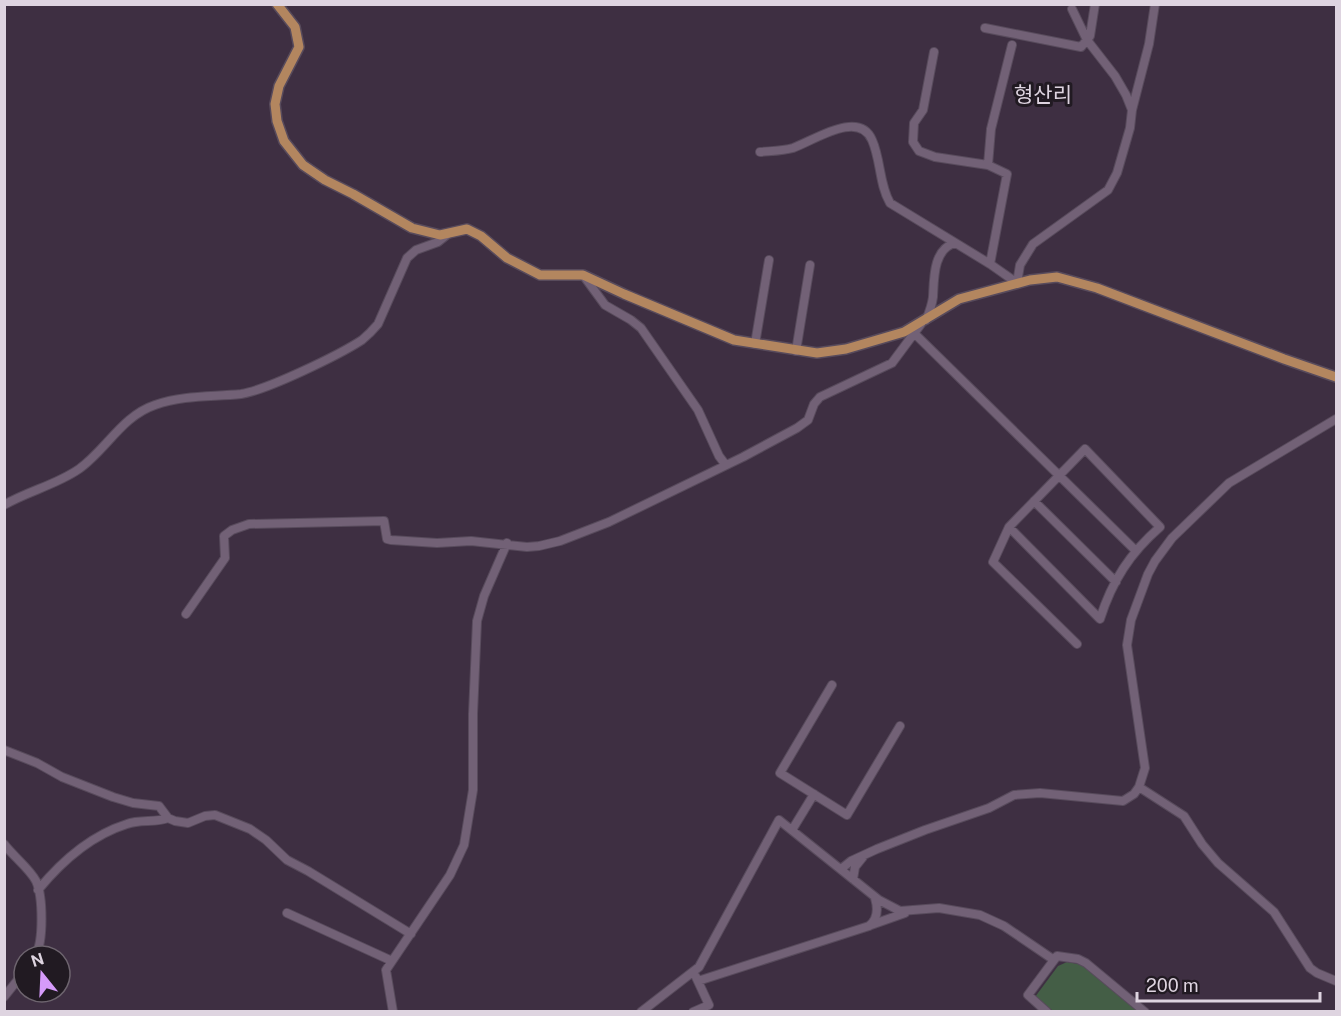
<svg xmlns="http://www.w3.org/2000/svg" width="1341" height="1016" font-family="'Public Sans','Noto Sans KR',sans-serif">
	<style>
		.green { fill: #445e46 }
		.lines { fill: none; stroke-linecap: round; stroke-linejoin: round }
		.minor-casing { stroke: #584b5c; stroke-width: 10 }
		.major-casing { stroke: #584b5c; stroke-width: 12 }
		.minor { stroke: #726176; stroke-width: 8 }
		.major { stroke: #b3865f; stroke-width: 9 }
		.labels { text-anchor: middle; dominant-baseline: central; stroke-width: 6; stroke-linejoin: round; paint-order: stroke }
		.quarter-label { font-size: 21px; fill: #ded4e0; stroke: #211a22 }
	</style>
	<rect width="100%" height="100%" fill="#3e2f42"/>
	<path class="green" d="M1067,962L1078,964L1088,968L1140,1011H1053L1035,997L1058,966Z"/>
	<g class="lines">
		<defs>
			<path id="minor" d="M985,28L1081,47L1090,36L1095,4
				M934,52L923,110L914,123L913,142L919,151L935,157L988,165L1007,174L990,264
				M1132,110L1149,44L1155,4
				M760,152C771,151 783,151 793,148C813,141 859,109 872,140C881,160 879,184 890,203L990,264L1017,283L1020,265L1033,244L1108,190L1117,173L1130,128L1132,110L1126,95L1115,76L1087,40L1072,9
				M988,165L991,129L1012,45
				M583,275L605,305L631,320L641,328L698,410L719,456L725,464
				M926,320C929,313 932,305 933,297C934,279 933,249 955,243
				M915,334L1135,550
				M755,344L769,260
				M796,351L810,265
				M1034,501L1116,582
				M4,505C28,491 56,485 79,469C106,450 122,416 155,405C183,395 212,397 241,394C267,390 339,355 362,340C368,335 373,330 378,324L407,258L416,250L438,242L448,234
				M1009,527L1100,619C1112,581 1130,553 1160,527L1085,449L1009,527L993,562L1077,644
				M186,614L225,558L224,536L232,530L249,524L384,521L387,539L391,540L437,543L471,541L527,547L539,546L560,541L609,522L743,457L797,428L808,420L814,404L820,397L892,363L921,324
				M832,685L780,773L847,815L900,726
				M4,750L37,763L62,777L113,797L133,803L159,806L168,818
				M1139,787L1184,816L1202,844L1218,863L1274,912L1310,968L1317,973L1336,981
				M792,830L814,794
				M4,844C13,856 30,869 36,881C43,896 44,942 35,956
				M841,869L851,861L877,849L925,830L989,808L1014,795L1040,793L1123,801L1134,794L1139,787L1145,768L1127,645L1131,620L1148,574L1155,561L1172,538L1229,483L1336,419
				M853,879L855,867L863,857
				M38,890C61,862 92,835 127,824C140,819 156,823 168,818L175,821L188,823L205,816L215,815L250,829L266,840L287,860L308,871L411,934
				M287,913L392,961
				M871,925L905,913
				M698,981L869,926C878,919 878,908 875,898
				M4,997L24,972
				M393,1012L386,970L450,875L464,845L473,790V714L477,621L484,596L507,543
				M641,1012L699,967L779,820L879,900L900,911L939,908L980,915L1004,926L1054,960
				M693,1012L709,1005L696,977
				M1047,1012L1028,995L1057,956L1078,959L1086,963L1145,1012"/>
			<path id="major" d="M277,4L295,27L299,47L279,86L275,104L277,121L284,141L303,165L325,180L353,194L412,228L440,235L467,229L481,236L507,258L540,275H583L624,294L734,340L817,353L846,349L904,332L959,299L1030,280L1057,277L1097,288L1284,359L1336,377"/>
		</defs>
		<use href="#minor" class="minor-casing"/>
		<use href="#major" class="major-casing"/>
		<use href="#minor" class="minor"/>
		<use href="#major" class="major"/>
	</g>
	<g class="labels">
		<g class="quarter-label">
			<text x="1043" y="94">형산리</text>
		</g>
	</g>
	<rect width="1341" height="1016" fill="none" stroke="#ded4e0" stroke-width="12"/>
	<g transform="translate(42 974) rotate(342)"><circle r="28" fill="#211a22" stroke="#6d646e" stroke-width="1.5"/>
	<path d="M0-4.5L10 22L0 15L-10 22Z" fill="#d69bfa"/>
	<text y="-9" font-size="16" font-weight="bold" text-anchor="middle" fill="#ded4e0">N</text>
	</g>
	<path d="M1137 992v9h183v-9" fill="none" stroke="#ded4e0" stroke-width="3"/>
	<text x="1146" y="992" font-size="18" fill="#ded4e0" stroke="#211a22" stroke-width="4.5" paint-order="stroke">200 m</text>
</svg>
